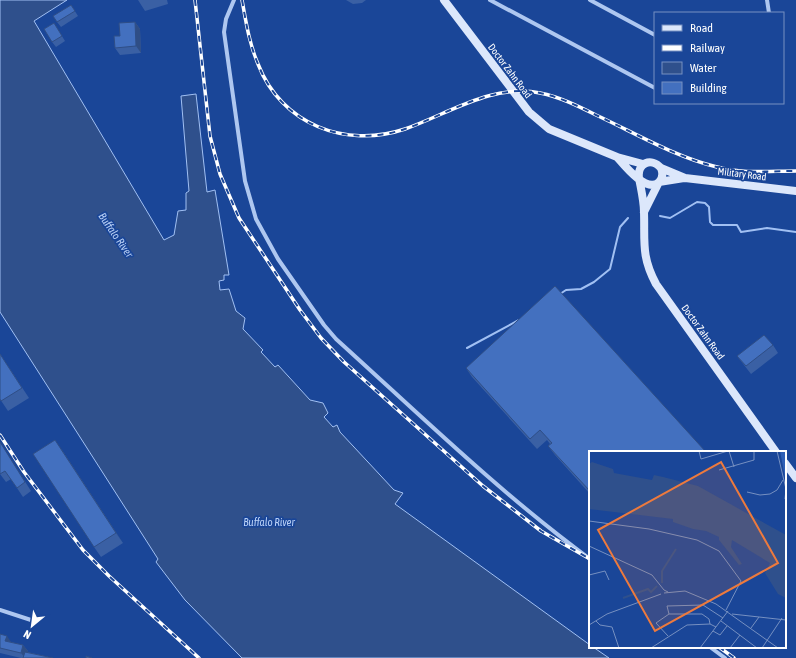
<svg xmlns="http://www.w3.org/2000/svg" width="796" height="658" font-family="'Asap Condensed',sans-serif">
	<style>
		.water { fill: #2f508c; stroke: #a1c0f3 }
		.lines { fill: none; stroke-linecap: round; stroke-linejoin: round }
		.stream { stroke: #a1c0f3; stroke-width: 2 }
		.street { stroke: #aec7f0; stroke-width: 4 }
		.secondary { stroke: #dce7fb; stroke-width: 8 }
		.rail-casing { stroke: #fff; stroke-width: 3.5 }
		.rail { stroke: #1a4698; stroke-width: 2; stroke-dasharray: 6; stroke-linecap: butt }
		.wall { fill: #3a60a4 }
		.shaded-wall { fill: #2f4e86 }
		.building { fill: #4370bf; stroke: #2f4e86 }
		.labels { text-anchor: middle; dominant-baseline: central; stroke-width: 3.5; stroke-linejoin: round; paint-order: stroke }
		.street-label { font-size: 10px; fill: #fff; stroke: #1a4698 }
		.water-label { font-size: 11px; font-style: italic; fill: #bad1f7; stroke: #1a4698 }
		.inset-river { fill: none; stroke: #2f508c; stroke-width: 2 }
		.inset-road { fill: none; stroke: #7690c1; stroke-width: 1 }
		.view { fill: #ed7a3d; fill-opacity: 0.15; stroke: #ed7a3d; stroke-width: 2 }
		.inset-edge { fill: none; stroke: #fff; stroke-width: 2 }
	</style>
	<rect width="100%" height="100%" fill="#1a4698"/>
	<path class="water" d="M0,0H67L34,21L164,240L174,235L178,211L186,210V193L189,191L181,96L196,94L207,192L215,190L229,275H224V280L219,281L220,290L229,289L236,311L245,318L243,329L263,350L261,352L275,367L278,365L310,400L323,403L328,413L324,417L333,427L337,425L340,432L394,490L403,493L395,504L590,645V647H593L609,658H242L185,600L156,562L158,559L0,312Z"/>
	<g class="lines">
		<path class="stream" d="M660,216L670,218L697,202L705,203L709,207L710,222L713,225H737L741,232L767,228L796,232
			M560,294L566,290L581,289L594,282L610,269L620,227L628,218
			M467,348L519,320"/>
		<path class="street" d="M234,0L226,19L224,32L245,181L256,219L278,259L324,325L336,339C419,414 500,493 590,559
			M490,0L655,88
			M590,0L655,35
			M767,0L769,13
			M0,610L34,621
			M710,647L725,658"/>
		<path class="secondary" d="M444,0L529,112L549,129L617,157L643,164
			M617,157C624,165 647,194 659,182C663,178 663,173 661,168C651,157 637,163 639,178C641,189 644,201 644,212C645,242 641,256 656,284L776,452
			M661,168L685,178L796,191
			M644,212L659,182L684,178
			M785,463L796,478"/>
		<defs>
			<path id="rail" d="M195,0L210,136L220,174L239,218L300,310L321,338L344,362L483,486L541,531L590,559
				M242,0C246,22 249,43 258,64C281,124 345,149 405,129C448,114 493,83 540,93C560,97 578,106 596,115C635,133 675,157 717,167C742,174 770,171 796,171
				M0,435L24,472L83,550L109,576L199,658
				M719,647L734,658"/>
		</defs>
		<use href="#rail" class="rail-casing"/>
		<use href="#rail" class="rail"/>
	</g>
	<path class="wall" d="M138,0H167L168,4L145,11Z
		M346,0H366L362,3L353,4Z
		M71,5L78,16L61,27L57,22Z
		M135,22L140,29L141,53L120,55L115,48L120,36Z
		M57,28L65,41L56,47L52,42Z
		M773,345L778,353L751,374L737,356Z
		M0,354L29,398L8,411L0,399Z
		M466,368L590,452V494L555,455L548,446L550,444L547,440L537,449L472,377Z
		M0,442L31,491L23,497L11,479L6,482L0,474Z
		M62,450L123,543L101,557L94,547Z
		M0,634L11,642L23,645L28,651L27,652L53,658H21L0,653Z"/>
	<path class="shaded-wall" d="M135,22L140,29L141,53L136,46Z
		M55,440L62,450L123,543L116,533Z
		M7,636L11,642L5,641Z
		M23,645L28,651L26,658H25L21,653Z"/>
	<path class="building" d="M71,5L75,11L57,22L53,16Z
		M135,22L136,46L115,48L114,36H120L119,23Z
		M54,23L62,36L52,42L44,29Z
		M555,286L706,452H590V491L548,446L552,443L540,430L530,439L466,368Z
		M764,335L773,345L746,366L737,356Z
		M0,354L22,388L1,401L0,399Z
		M55,440L116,533L94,547L33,454Z
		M0,442L25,482L17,488L5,471L0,474Z
		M0,634L7,636L5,641L23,645L21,653L0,648Z
		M25,652L53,658H23Z
		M86,656L92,658H86Z"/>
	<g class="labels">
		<g class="street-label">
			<text transform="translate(510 71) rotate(53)">Doctor Zahn Road</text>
			<text transform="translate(742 174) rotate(7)">Military Road</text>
			<text transform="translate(703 332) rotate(54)">Doctor Zahn Road</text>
		</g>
		<g class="water-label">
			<text transform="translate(116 235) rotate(55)">Buffalo River</text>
			<text x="269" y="522">Buffalo River</text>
		</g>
	</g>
	<g transform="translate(589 451)">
		<rect width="197" height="197" fill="#1a4698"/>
		<path d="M191,0H197V28L196,26Z" fill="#2e5fb5"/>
		<path d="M3,11L24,18L25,22L63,29L65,24L74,26L109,35L197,84V147L189,143L176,122L181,112L143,89L142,96L153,113L150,114L130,89V86L117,80L104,78L84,71V68L0,58V13Z" fill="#2f508c"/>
		<path class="inset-river" d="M73,132V120L87,98M34,147L59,138L62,141L68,135"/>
		<path class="inset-road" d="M110,0L112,8L139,0M140,0L145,16M188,0L197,38L196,48M130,19L165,9V0M158,41L171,44L181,43L188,39L194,29M0,70L60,78L108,89L130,100L152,130L137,159M0,95L63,124L75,139L79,141M0,124L16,120L20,129M75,142L96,140L127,153L189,197M143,163L197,169M7,170L11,174L23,176L30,197M132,170L168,197M121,173L120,168L113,163H80L78,155L114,154L134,167M0,174L18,163L72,143M162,177L170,166M124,180L131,184L138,175M79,185L67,172L80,163M62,197L98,174L121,173L127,176M111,197L139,160M141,197L151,184M173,197L193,167"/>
		<path class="view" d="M132,11L189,112L66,180L9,79Z"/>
		<rect width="197" height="197" class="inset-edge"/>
	</g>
	<rect x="654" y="12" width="130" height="92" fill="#1a4698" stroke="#7690c1"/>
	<rect x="662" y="25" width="20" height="6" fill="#dce7fb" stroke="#7690c1"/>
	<text x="690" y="32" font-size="12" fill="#ffffff">Road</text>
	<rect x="662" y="45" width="20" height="6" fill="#ffffff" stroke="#7690c1"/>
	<text x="690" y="52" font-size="12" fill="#ffffff">Railway</text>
	<rect x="662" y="62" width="20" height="12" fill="#2f508c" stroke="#7690c1"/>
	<text x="690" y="72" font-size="12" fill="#ffffff">Water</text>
	<rect x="662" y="82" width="20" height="12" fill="#4370bf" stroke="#7690c1"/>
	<text x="690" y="92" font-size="12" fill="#ffffff">Building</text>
	<g transform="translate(32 626) rotate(209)" stroke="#1a4698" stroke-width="3" paint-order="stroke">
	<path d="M0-3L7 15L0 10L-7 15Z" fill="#ffffff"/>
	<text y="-6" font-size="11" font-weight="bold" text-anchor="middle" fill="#ffffff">N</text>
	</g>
</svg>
